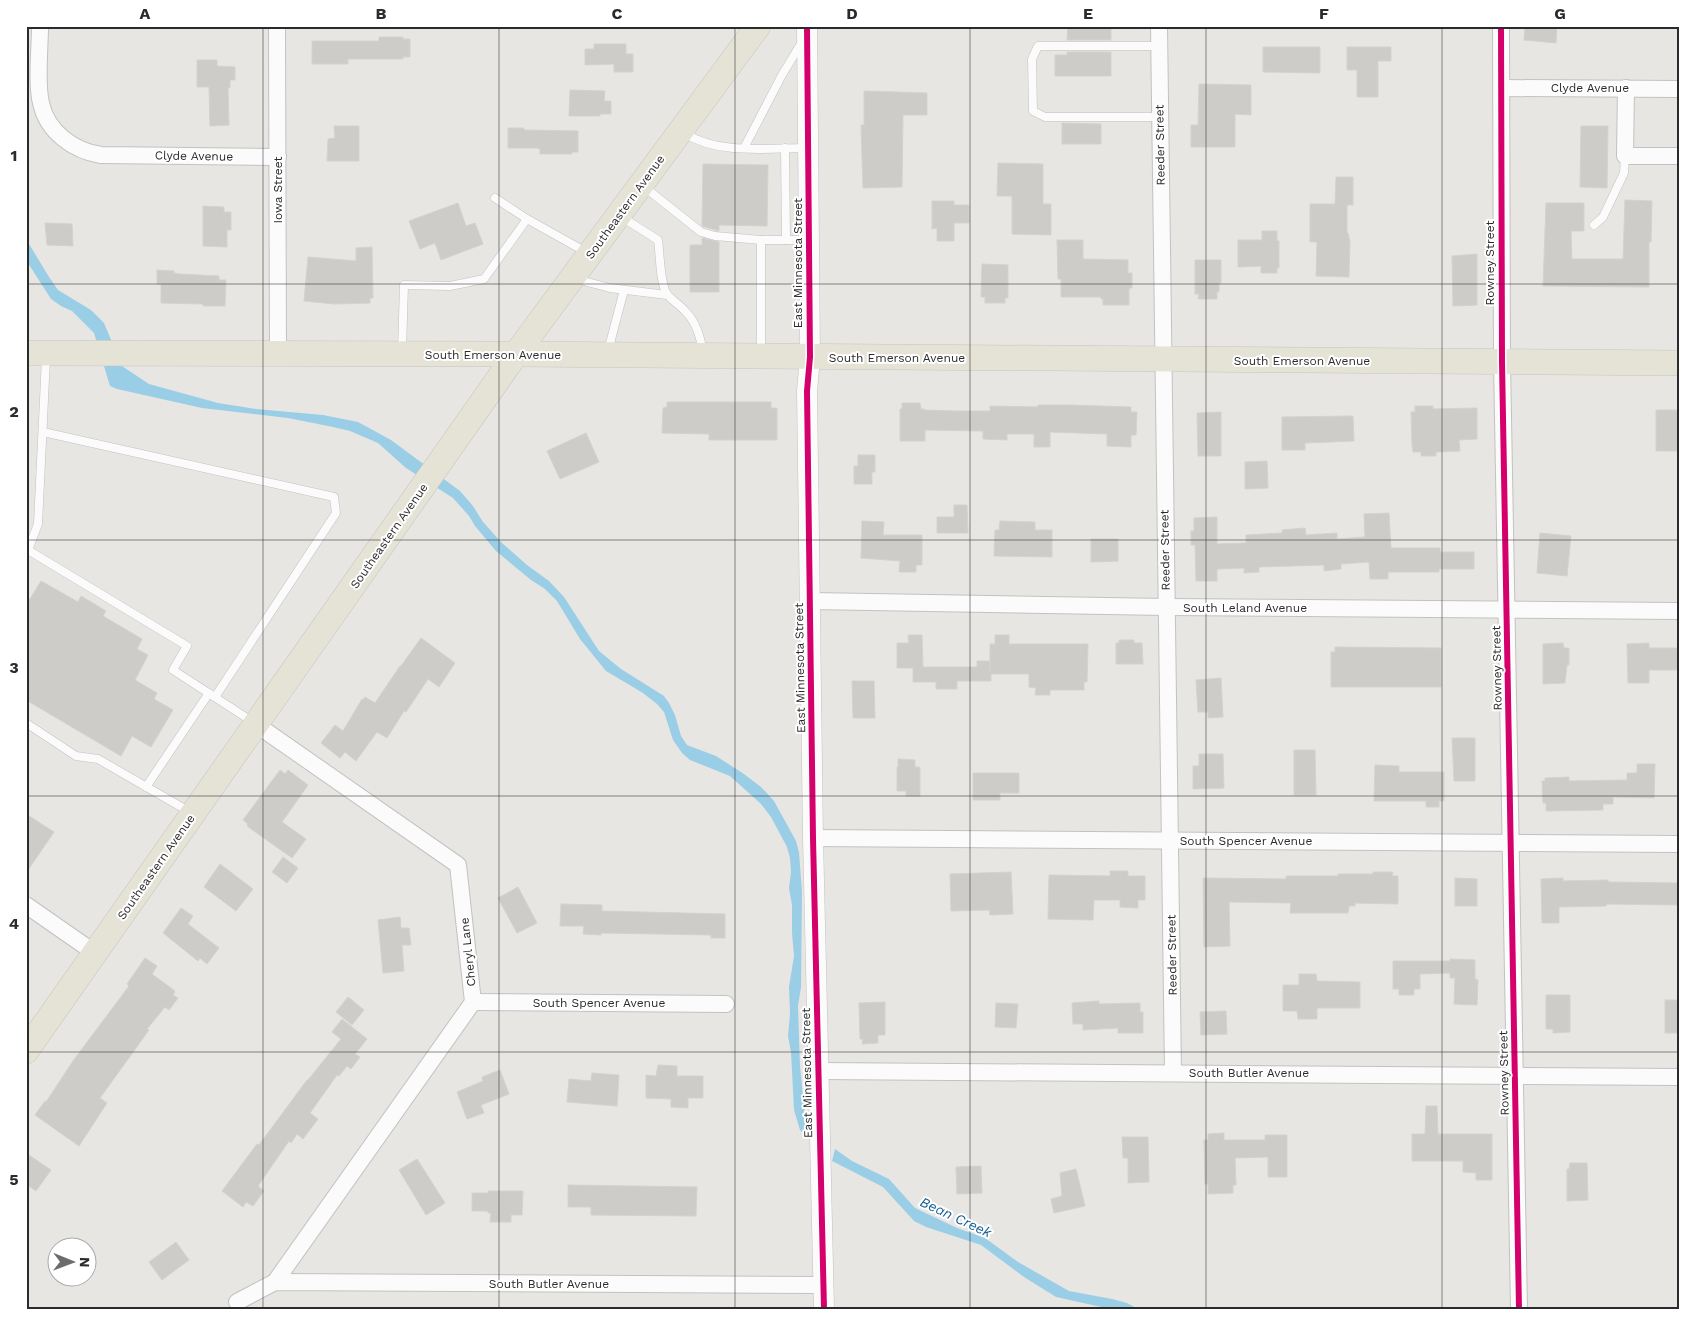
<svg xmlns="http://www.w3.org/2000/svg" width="1705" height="1335" font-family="'Work Sans',sans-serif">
	<rect width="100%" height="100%" fill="#e8e6e2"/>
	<!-- water -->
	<g fill="#9acee6">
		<path d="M26,239L49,277L58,290L91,310L104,323L122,366L149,384L218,403L256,409L323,415L358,422L391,440L460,491L473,506L483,522L501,542L527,565L549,581L564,597L599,651L621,669L664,696L669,703L675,715L681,736L687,745L716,756L744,774L761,787L774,801L796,841L799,852L802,892L801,987L798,1006L800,1066L805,1117L814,1130L807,1138L800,1130L794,1110L791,1052L788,1036L790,1014L789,987L794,956L792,933V905L789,888L791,872L790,858L787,847L771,817L761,804L730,776L690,760L682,753L673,740L664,712L657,704L643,693L606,671L580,639L557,601L545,589L531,580L496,551L475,526L469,516L453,498L406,468L378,443L350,431L333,427L288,418L202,408L117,389L110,386L94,333L72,311L61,306L51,299L26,260Z"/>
		<path d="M835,1149L852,1161L889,1179L915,1208L957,1228L985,1238L1018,1262L1069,1291L1112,1299L1127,1303L1138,1309L1106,1308L1056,1297L1024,1277L981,1245L926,1227L914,1221L883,1187L832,1161Z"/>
	</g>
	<!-- building -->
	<g fill="#cdccc8" stroke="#d3d2ce">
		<path d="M1068,26H1111V40H1067Z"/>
		<path d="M1525,26H1557L1556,43L1524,40Z"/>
		<path d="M379,37H403V39H410V57H403V59H348V64H312V41H379Z"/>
		<path d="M594,44H626V54H633V72H614V64L585,65V49H594Z"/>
		<path d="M1263,47H1320V73L1263,72Z"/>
		<path d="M1347,47H1391V61H1378V97H1357V70H1347Z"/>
		<path d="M1067,52H1111V76H1055V55H1067Z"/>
		<path d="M197,60H217V66L235,67V80H230V88H228L229,125L210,126L209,87H197Z"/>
		<path d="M1199,84L1251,85V115L1235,114V147H1191V125H1198Z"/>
		<path d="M570,90L605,91L604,101H611V114H600V116H569Z"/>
		<path d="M864,91L927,93V115H903L902,187L863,188L861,125H864Z"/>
		<path d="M1062,123L1101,124V144H1062Z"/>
		<path d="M334,126H359V161H327L328,139L335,138Z"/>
		<path d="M1581,126H1608L1607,188L1580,187Z"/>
		<path d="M508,128H524V130L578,131V152H572V154H540V149L537,148H508Z"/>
		<path d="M998,163L1043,164V204H1051V235L1012,234V196H997Z"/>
		<path d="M703,164L768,165L767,226L719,225V231L702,226Z"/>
		<path d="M1336,177H1353V205H1347V233H1348L1350,242L1349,277L1316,276L1317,242H1310V204H1335Z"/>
		<path d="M1625,200L1652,201L1651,242H1649V287L1543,286L1546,203H1584V231H1571L1572,259H1623Z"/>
		<path d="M932,201H954V205H969V223H954V241H937V228L932,229Z"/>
		<path d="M458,203L466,226L475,223L483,244L441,260L435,243L420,249L409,221Z"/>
		<path d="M203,206L224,207V212H231V230H227V247L203,246Z"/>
		<path d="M45,223L72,224L73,246L47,245Z"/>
		<path d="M1262,231H1277V241H1279V268H1277V273H1261V266L1238,267V240H1262Z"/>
		<path d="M702,238L719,242V292H690V245H702Z"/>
		<path d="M1057,240H1083V259L1128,260V273H1132V288H1129V305H1103V299H1101V297H1061V279H1058Z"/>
		<path d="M372,247L373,298H370V303L334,304L304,301L308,257L356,261V248Z"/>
		<path d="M1477,254V305L1453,306L1452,256Z"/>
		<path d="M1195,260H1221V283H1219V292H1217V299H1198L1199,294H1195Z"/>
		<path d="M982,264L1008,265V298H1005V303H985V297H981Z"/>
		<path d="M157,270L174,271V273L180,274L219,276V280H226L225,306H203V304L161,303V284H157Z"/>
		<path d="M667,402H771V408H777V440H709V434L662,433L663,408L667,407Z"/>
		<path d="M902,403H920L921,409H924V410L957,411H990V406L1038,407V405H1071L1131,407V412H1137L1136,435H1131V447L1107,446V434L1050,432V447H1034V434H1007V440L983,439V431L925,430V441H900V409H902Z"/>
		<path d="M1415,406H1433V409L1477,408V439L1459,440L1460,451L1436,452V456H1421V452H1413L1412,445L1411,412H1415Z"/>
		<rect x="1656" y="410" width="23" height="41"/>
		<path d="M1221,412V456H1198L1197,413Z"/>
		<path d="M1353,416L1354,441L1305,443V450H1282V417Z"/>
		<path d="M586,433L599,462L560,479L547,451Z"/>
		<path d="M858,455H875V472H872V484H854V466H858Z"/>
		<path d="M1267,461L1268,488L1245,489V462Z"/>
		<path d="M954,505H967L968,533H937V517H954Z"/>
		<path d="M1389,513L1391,548H1440V552H1474V569H1439V572H1388V579H1370L1369,562L1341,564V569L1324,571V565L1259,567V572L1244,573V568L1217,569V581H1196L1195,545H1191V531H1194V518L1217,517V544L1246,543V535L1282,533V530L1305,528L1306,535L1337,533V539L1365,537L1364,514Z"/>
		<path d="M862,521L884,522L883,535H922V565H916V572H899L900,561L861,558Z"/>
		<path d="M1000,521L1035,522V530H1052V557L994,556L995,530H999Z"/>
		<path d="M1540,533L1571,536L1567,576L1537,573Z"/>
		<path d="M1091,539H1118V561L1091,562Z"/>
		<path d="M41,581L78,602L81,596L106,611L103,616L142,639L137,649L148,655L135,680L157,693L154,699L173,710L151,747L132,736L121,756L26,700V597L30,599Z"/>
		<path d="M908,635H922L923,667H977V661H990V672V644H995V635H1009V644H1088L1087,682H1084V690H1050V695H1035L1036,688L1029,687V674H991V681H957V689H936V682H913V668H897V643H909Z"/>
		<path d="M421,638L455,663L439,687L428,679L406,712L404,711L387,738L377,732L356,761L345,752L340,758L321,743L335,725L343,731L362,699L363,700L365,697L375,703L400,666H401Z"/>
		<path d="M1119,640H1134V643H1142L1143,664H1116V643H1119Z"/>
		<path d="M1563,643L1564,648H1569V665H1567L1565,683L1543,684V644Z"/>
		<path d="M1649,643V648H1679V670H1649V683H1628L1627,644Z"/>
		<path d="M1335,647L1441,648V687H1331V652H1335Z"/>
		<path d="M1221,678L1223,717L1208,718V712H1198L1196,680Z"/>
		<path d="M852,681H874L875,718H853Z"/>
		<path d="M1452,738H1475V781H1454Z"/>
		<path d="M1294,750H1315L1316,795H1294Z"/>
		<path d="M1199,754H1223L1224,788L1193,789V766H1199Z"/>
		<path d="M898,759L915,760V767H920V796H906V791H897V767H898Z"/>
		<path d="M1637,764H1655L1654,798L1613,797V804H1603V810L1546,811V803H1543L1542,781H1545V778L1569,777V781L1627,780V773H1637Z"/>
		<path d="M1375,765L1399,766V772H1444V801H1439V807H1426V801H1374Z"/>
		<path d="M280,770L285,774L288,770L308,785L282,822L306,839L292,858L247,826L248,824L243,820Z"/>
		<path d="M973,773H1019V793H1000V800H973Z"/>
		<path d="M26,814L54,832L26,873Z"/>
		<path d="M283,857L298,868L287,883L272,872Z"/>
		<path d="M220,864L253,889L236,911L204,887Z"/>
		<path d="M1110,871H1128V876H1145V900H1138V908L1120,907V900H1094L1093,920L1048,919L1049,875L1110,876Z"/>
		<path d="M1011,872L1013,914L990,915L989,910L951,911L950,874Z"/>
		<path d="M1373,872H1393L1392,876H1398V904L1355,903V906H1349L1348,913H1290L1291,903L1229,902L1230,946L1204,947L1203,878L1286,879V876H1338V874H1373Z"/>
		<path d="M1455,878L1477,879V906H1455Z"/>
		<path d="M1563,878V881L1608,880V882L1679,883V905L1607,904L1606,906L1559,907V923H1542L1541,879Z"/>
		<path d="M518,887L537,923L517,933L498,898Z"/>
		<path d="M561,904L602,905V911L725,914V938H711V935L601,933V935L583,934L584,926H560Z"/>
		<path d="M181,908L193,916L188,924L219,948L207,964L200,958L198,961L163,933Z"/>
		<path d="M400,917L401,928H409L411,945H402L404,971L383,973L378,920Z"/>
		<path d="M145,958L157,966L152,974L175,991L173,995L178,998L169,1010L165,1007L147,1029L149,1030L100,1098L107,1103L79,1146L35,1115L45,1101L46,1102L73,1061L129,986L127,984Z"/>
		<path d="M1450,959L1475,960V979L1478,980L1477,1005L1454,1004L1455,978H1450V973L1420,974V989H1414V995H1399V989H1393V961H1450Z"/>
		<path d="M1299,974H1316L1317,981L1360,982V1008H1317V1019H1298L1297,1011H1283V985H1299Z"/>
		<path d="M1546,995H1570V1032L1553,1033V1029H1546Z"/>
		<path d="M348,997L364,1010L352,1025L336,1012Z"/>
		<rect x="1665" y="1000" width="14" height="33"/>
		<path d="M1099,1001V1004L1140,1003V1012H1143V1033H1118V1028L1083,1030V1024H1073L1072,1003Z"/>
		<path d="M885,1002V1035H878V1043L862,1044L863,1039H860L859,1003Z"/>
		<path d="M996,1003L1018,1004L1016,1028L995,1027Z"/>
		<path d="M1226,1011L1227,1034L1201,1035L1200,1012Z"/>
		<path d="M342,1019L367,1039L355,1054L360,1057L351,1069L347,1066L339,1076L337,1075L310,1113L318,1119L303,1139L297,1134L291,1143L289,1141L258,1186L264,1191L253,1206L246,1202L243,1207L222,1191L257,1144L259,1145L307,1080H308L341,1039L332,1032Z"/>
		<path d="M658,1065L677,1066V1076H703V1098H688V1108L671,1107V1099L646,1098V1075L656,1076Z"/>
		<path d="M500,1070L509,1094L481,1105L484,1113L467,1119L457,1092L483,1081L482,1077Z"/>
		<path d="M592,1073L619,1075L617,1106L567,1102L569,1079L591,1081Z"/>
		<path d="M1426,1106H1437L1438,1134H1492V1180H1476V1173L1463,1172V1161H1412V1134H1425Z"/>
		<path d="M1224,1133V1140H1265V1135H1287V1177H1268V1157L1235,1158L1236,1185H1233V1193L1208,1194V1184H1205L1204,1140H1208V1134Z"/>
		<path d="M1122,1137H1148L1149,1182L1128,1183V1158H1123Z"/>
		<path d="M26,1153L51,1170L36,1191L26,1184Z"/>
		<path d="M417,1159L445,1203L426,1215L399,1170Z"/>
		<path d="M1570,1163H1587L1588,1200L1567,1201V1169H1569Z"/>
		<path d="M981,1166L982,1193L957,1194L956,1167Z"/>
		<path d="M1076,1169L1085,1206L1054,1213L1051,1199L1062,1196L1060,1173Z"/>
		<path d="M568,1185L697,1187L696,1216L591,1215V1207H568Z"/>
		<path d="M488,1191H523L522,1215H511V1222H490L491,1213H488V1211H472V1193H488Z"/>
		<path d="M176,1242L189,1260L162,1280L149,1262Z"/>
	</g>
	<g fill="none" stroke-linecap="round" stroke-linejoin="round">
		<!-- service casing -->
		<g stroke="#c2c2c2" stroke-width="9">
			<g id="service">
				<path d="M1159,46H1038L1032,59L1033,111L1045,117H1160"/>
				<path d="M684,133C719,155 766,148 807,148"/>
				<path d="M744,148L782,75L802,42"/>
				<path d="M785,148L786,240"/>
				<path d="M643,186L701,232L715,236L761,240"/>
				<path d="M495,198L527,219L586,252"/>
				<path d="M620,216L658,240C660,254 660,284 667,294C671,300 679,304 684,310C696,321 700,336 703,352"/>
				<path d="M1594,225L1603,217L1624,173L1625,156"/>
				<path d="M576,279L610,288L667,295"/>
				<path d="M402,351L404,285L450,286L484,279L527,219"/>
				<path d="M608,351L624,290"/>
				<path d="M761,352V240H808"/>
				<path d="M43,432L334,497L336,513L215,697"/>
				<path d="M28,550L38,524L46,358"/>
				<path d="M26,552L28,550L187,646L173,670L253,722"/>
				<path d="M26,723L76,756L98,759L190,812"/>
				<path d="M146,787L209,693"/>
			</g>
		</g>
		<!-- minor casing -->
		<g stroke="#c2c2c2" stroke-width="18">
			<g id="minor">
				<path d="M40,26C40,48 36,83 41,103C47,132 74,151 101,155L278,157"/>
				<path d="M277,26L278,355"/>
				<path d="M1159,26L1173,1073"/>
				<path d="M1501,26L1502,362L1519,1309"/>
				<path d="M1502,88L1679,89"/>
				<path d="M1626,88L1625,156H1679"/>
				<path d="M811,601L1166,607L1679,611"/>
				<path d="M257,725L458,865L473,1002L275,1282"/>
				<path d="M813,838L1679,844"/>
				<path d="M26,905L95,953"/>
				<path d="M473,1002L726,1004"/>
				<path d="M819,1071L1679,1077"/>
				<path d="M237,1302L275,1282L823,1285"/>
			</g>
		</g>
		<!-- tertiary casing -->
		<g stroke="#c2c2c2" stroke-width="21">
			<path id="tertiary" d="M807,26L810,357L807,391L813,838L824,1309"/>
		</g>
		<!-- primary casing -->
		<g stroke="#c5c4c2" stroke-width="26">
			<g id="primary">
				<path d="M26,353L516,354L1679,363"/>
				<path d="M26,1051L516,354L758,26"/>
			</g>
		</g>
		<!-- service -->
		<use href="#service" stroke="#fcfbfb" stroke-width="8"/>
		<!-- minor -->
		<use href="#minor" stroke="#fcfbfb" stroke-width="16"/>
		<!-- tertiary -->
		<use href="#tertiary" stroke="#fcfbfb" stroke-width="20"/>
		<!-- primary -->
		<use href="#primary" stroke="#e5e3d5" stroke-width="25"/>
		<!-- cycleway casing -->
		<g stroke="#fff" stroke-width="9">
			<g id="cycleway">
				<path d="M807,26L810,357L807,391L813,838L824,1309"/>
				<path d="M1501,26L1502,362L1519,1309"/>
			</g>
		</g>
		<!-- cycleway -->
		<use href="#cycleway" stroke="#d6006c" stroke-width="6"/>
	</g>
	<!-- grid -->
	<path fill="none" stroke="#2b2b2b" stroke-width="1" stroke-opacity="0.55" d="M263,26V1309M499,26V1309M735,26V1309M970,26V1309M1206,26V1309M1442,26V1309M26,284H1679M26,540H1679M26,796H1679M26,1052H1679"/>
	<g text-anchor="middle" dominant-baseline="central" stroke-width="4" stroke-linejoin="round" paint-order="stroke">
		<!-- street labels -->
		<g font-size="12" fill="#2b2b2b" stroke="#fff">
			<text x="1590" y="88">Clyde Avenue</text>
			<text transform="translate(1160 145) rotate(-91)">Reeder Street</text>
			<text transform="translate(194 156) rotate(1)">Clyde Avenue</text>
			<text transform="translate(278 190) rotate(-90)">Iowa Street</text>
			<text transform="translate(625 207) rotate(-54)">Southeastern Avenue</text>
			<text transform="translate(798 263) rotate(-90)">East Minnesota Street</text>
			<text transform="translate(1490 263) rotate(-90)">Rowney Street</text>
			<text x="493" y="355">South Emerson Avenue</text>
			<text x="897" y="358">South Emerson Avenue</text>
			<text x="1302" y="361">South Emerson Avenue</text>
			<text transform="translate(389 536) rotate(-55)">Southeastern Avenue</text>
			<text transform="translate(1165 550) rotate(-91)">Reeder Street</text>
			<text x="1245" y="608">South Leland Avenue</text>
			<text transform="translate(800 668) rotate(-91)">East Minnesota Street</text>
			<text transform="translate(1497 668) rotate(-91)">Rowney Street</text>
			<text x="1246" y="841">South Spencer Avenue</text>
			<text transform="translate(156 867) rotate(-55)">Southeastern Avenue</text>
			<text transform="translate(468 952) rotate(-96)">Cheryl Lane</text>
			<text transform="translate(1172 955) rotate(-91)">Reeder Street</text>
			<text x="599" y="1003">South Spencer Avenue</text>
			<text transform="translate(807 1073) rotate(-91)">East Minnesota Street</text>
			<text x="1249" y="1073">South Butler Avenue</text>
			<text transform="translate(1504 1073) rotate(-91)">Rowney Street</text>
			<text x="549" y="1284">South Butler Avenue</text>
		</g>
		<!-- water labels -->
		<g font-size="14" font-style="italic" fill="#166194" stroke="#fff">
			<text transform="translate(956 1217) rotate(25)">Bean Creek</text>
		</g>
	</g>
	<!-- border -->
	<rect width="1705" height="1335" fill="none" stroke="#ffffff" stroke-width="55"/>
	<!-- north arrow -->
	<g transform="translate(72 1262) rotate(91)"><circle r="24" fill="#ffffff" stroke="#aaaaaa"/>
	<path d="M0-4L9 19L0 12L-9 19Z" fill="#6d6c6b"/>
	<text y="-8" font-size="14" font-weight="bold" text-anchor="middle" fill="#2b2b2b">N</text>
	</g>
	<rect x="28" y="28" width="1650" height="1280" fill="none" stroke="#2b2b2b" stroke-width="2"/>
	<g font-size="16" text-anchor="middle" font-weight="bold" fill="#2b2b2b">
		<text x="145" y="19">A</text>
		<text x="381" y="19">B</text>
		<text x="617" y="19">C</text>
		<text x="852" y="19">D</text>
		<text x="1088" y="19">E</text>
		<text x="1324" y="19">F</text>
		<text x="1560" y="19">G</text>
		<text x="14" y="161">1</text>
		<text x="14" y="417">2</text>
		<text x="14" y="673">3</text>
		<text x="14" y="929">4</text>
		<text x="14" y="1185">5</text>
	</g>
</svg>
